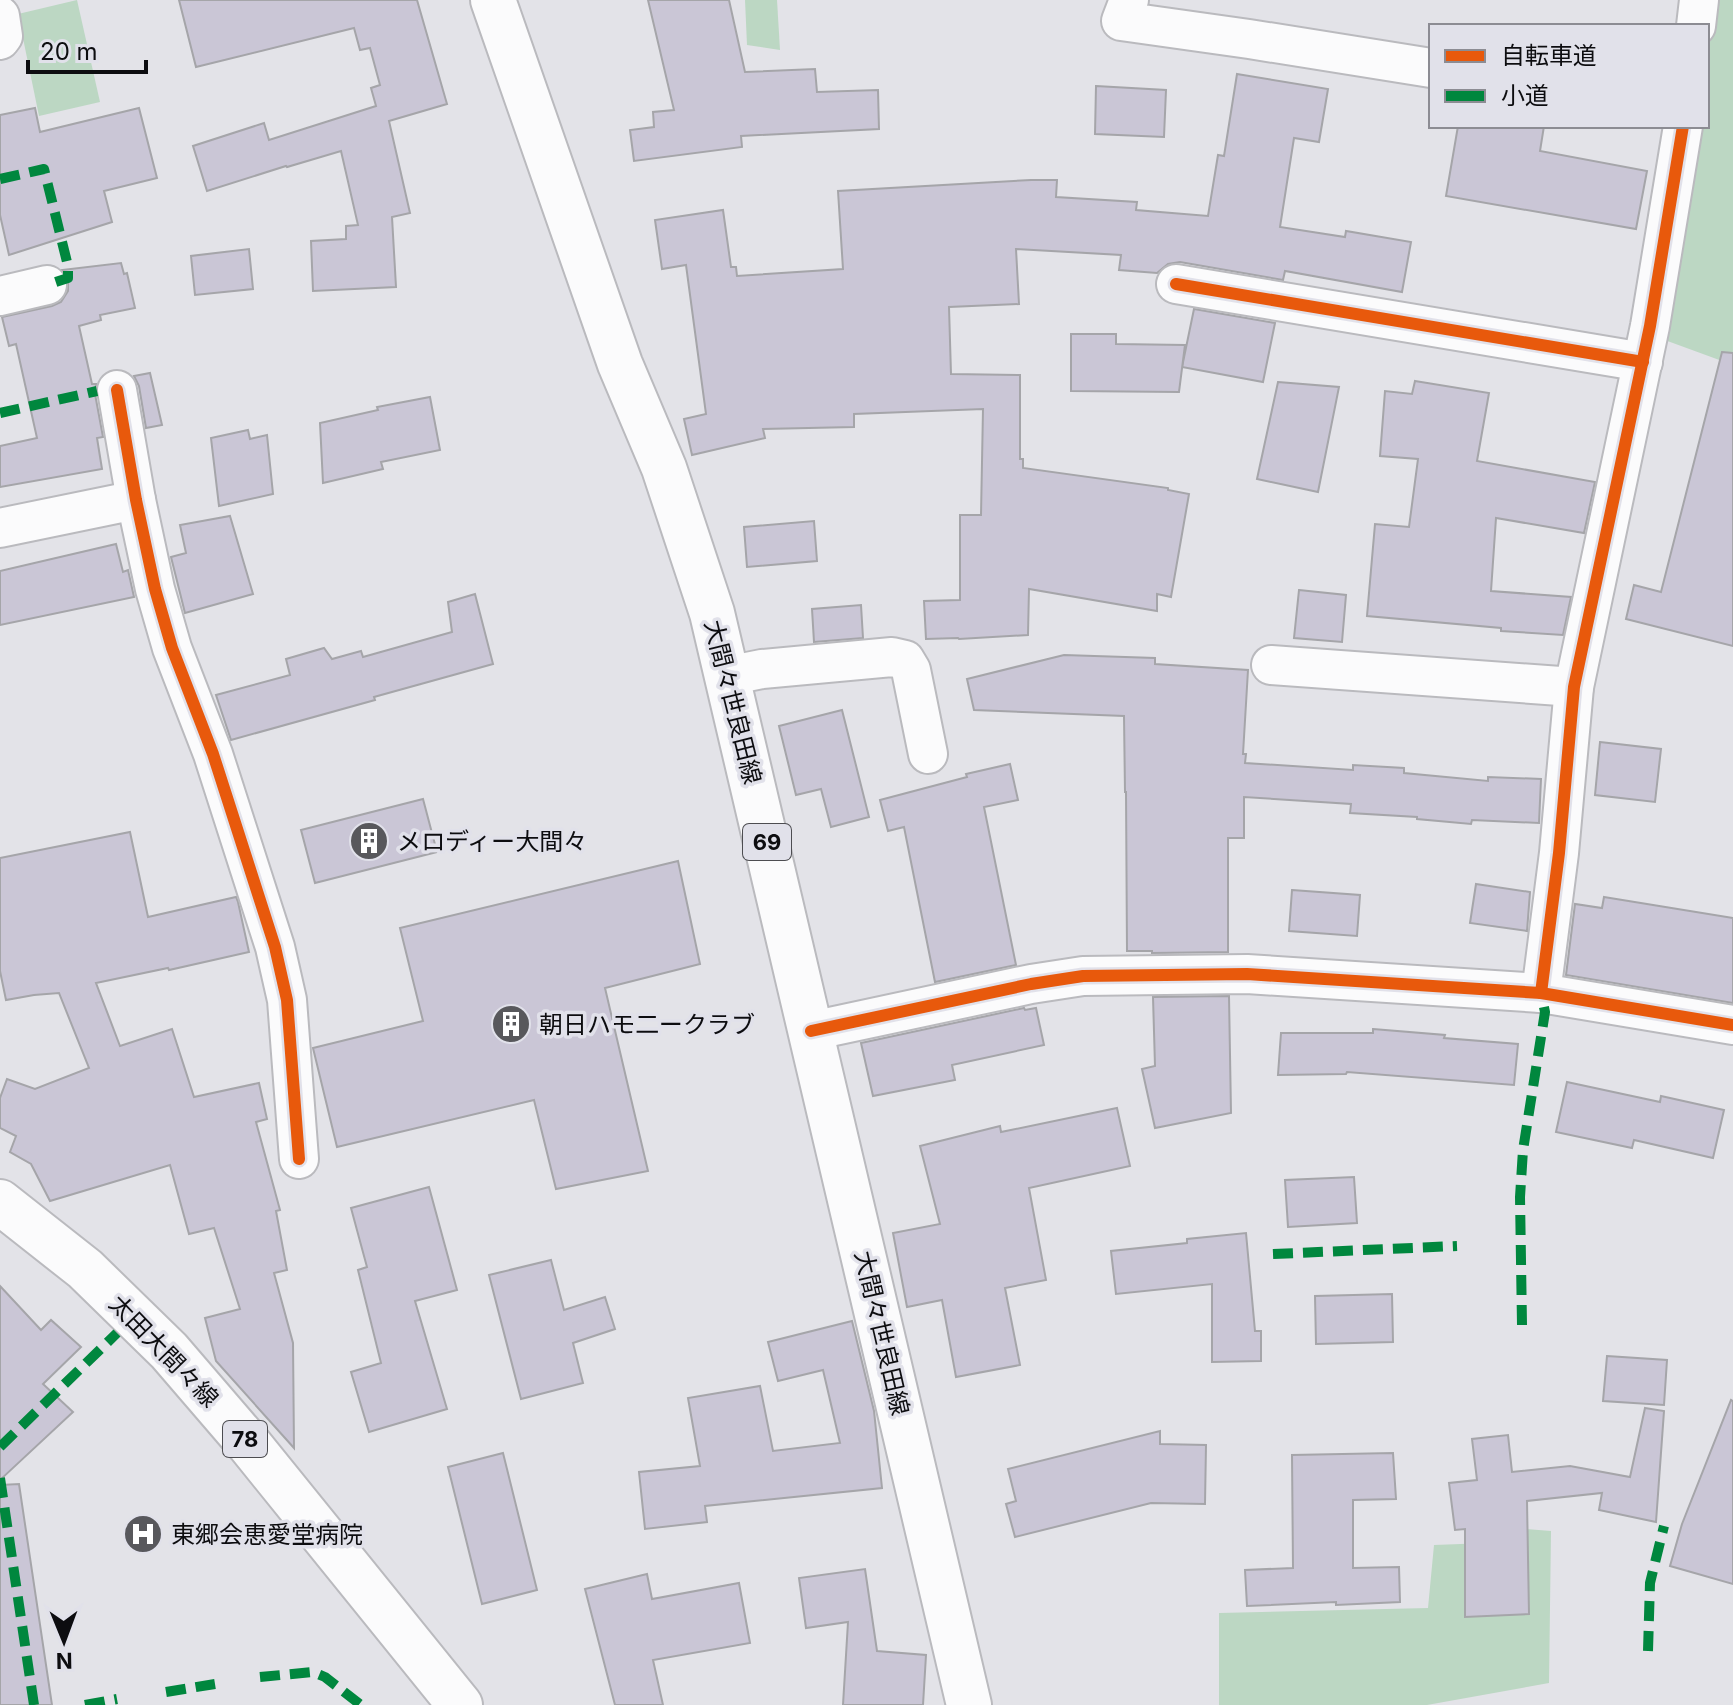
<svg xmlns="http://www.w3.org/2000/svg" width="1733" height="1705" font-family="Inter,'Noto Sans JP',sans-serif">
	<rect width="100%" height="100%" fill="#e3e3e8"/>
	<!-- green -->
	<g fill="#bcd7c3">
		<path d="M77,0L100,102L39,116L18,14Z"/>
		<path d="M745,0H777L780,50L747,45Z"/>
		<path d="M1714,0H1733V365L1662,339L1696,126H1707V50Z"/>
		<path d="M1526,1529L1551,1531L1549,1683L1427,1705H1219V1613L1428,1608L1434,1545L1514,1542Z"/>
	</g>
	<!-- building -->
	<g fill="#cac6d6" stroke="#a5a5a9" stroke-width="2">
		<path d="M179,0H417L447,104L389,121L410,213L392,217L396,287L313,291L311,241L346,239V226L358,225L341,151L287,167L286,166L207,191L193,146L264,123L269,140L376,106L371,88L380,85L370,48L360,50L354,28L196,67Z"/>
		<path d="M648,0H729L745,72L815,69L817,92L878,90L879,129L741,136L742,147L634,161L630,130L654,127L653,112L674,110Z"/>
		<path d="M1237,74L1328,89L1319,142L1294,138L1280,227L1345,237L1346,231L1411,242L1402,292L1285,271L1283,280L1180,262L1168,264L1157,273L1119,270L1121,255L1016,249L1019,304L949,307L951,374L1020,375V459H1023V468L1168,488V490L1189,494L1171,597L1157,594V611L1029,589L1028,635L959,639L958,638L926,639L924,601L960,600V515H981L983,409L854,414V427L763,429L765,438L692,455L684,419L706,414L686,265L662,269L655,220L723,210L731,267H736L737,276L843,269L838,191L1031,180H1057L1056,197L1137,202L1136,210L1208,216L1218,155L1224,156Z"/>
		<path d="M1096,86L1166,90L1164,137L1095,134Z"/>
		<path d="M35,108L40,132L139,108L157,178L104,191L112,222L9,255L0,215V115Z"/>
		<path d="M1458,126H1544L1540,151L1647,171L1636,229L1446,196Z"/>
		<path d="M249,249L253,289L195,295L191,256Z"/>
		<path d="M121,263L124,274L127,273L135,308L100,315L101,320L79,326L92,384H96L95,394L103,437L97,438L102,469L0,487V446L37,438L16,344L9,346L2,317L52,306L61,302L68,291V279L62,270Z"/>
		<path d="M1194,309L1275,323L1263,382L1182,367Z"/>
		<path d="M1071,334H1116V344L1185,345L1179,392L1071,391Z"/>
		<path d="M1722,352L1733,353V646L1626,619L1634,585L1661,592Z"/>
		<path d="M150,373L162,425L146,428L139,386L134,376Z"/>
		<path d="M1415,381L1489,393L1477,461L1595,482L1584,533L1496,518L1491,591L1571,597L1563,635L1501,631V628L1367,616L1375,524L1409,527L1418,459L1380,456L1385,391L1412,394Z"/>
		<path d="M1278,382L1339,387L1318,492L1257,479Z"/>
		<path d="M430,397L440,450L381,462L383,469L323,483L320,423L378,410L377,407Z"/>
		<path d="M248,430L250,439L267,435L273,494L219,506L211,438Z"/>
		<path d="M230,516L253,594L185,613L171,557L186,553L180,525Z"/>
		<path d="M814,521L817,561L747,567L744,527Z"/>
		<path d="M116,544L123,572L128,570L134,597L0,625V571Z"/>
		<path d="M1299,590L1346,595L1342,642L1294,638Z"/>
		<path d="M475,594L493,664L374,697L375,700L231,740L216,695L290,675L286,659L324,648L332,659L361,651L363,657L452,632L448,602Z"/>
		<path d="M861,605L863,638L814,642L812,609Z"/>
		<path d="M1064,655L1155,658V664L1248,670L1243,754H1246L1245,763L1353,770V765L1404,768V773L1488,781V777L1541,779L1539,823L1472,820L1471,824L1417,819V817L1350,813L1351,804L1244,797V838H1228V952L1152,953V951H1127L1126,792H1125L1124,716L974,710L967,679Z"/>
		<path d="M842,710L869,817L831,827L821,789L796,795L779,726Z"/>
		<path d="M1600,742L1661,749L1655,802L1595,795Z"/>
		<path d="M1010,764L1018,800L984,807L1016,965L935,982L904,827L888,831L880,800L967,777L966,774Z"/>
		<path d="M423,799L437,852L315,883L301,830Z"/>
		<path d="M130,832L148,917L236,897L238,902L249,952L169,970L168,968L96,983L120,1046L172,1029L194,1097L259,1083L267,1119L256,1122L280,1210L276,1211L287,1270L274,1273L293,1343L294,1448L216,1361L205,1318L240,1309L214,1228L189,1234L170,1165L50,1201L31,1164L10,1152L16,1136L0,1128V1098L7,1079L35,1089L89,1068L59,993L34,995L6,1000L0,971V858Z"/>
		<path d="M678,861L700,964L605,988L648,1171L556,1189L534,1100L337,1147L313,1048L423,1021L400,928Z"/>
		<path d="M1476,884L1530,892L1527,931L1470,923Z"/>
		<path d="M1292,890L1360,895L1357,936L1289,931Z"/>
		<path d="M1604,897L1733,918V1003L1566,975L1575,904L1602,908Z"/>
		<path d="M1229,996L1231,1113L1155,1128L1142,1069L1155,1066L1153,997Z"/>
		<path d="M1024,1008L1025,1010L1036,1008L1044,1045L952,1065L955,1080L873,1096L861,1043Z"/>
		<path d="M1373,1029L1445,1035L1444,1038L1518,1044L1514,1085L1347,1072L1346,1074L1278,1075L1281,1033H1373Z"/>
		<path d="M1567,1082L1660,1102L1661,1096L1724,1110L1713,1158L1634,1140L1632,1148L1556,1132Z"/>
		<path d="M1117,1108L1130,1166L1029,1188L1046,1280L1005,1288L1020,1365L956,1377L942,1300L907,1307L893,1233L940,1224L920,1146L1000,1126L1001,1132Z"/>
		<path d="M1354,1177L1357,1223L1288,1227L1285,1180Z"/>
		<path d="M429,1187L457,1290L415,1301L447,1409L369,1432L351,1372L381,1363L358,1270L367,1267L351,1208Z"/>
		<path d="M1246,1233L1255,1331H1261V1361L1212,1362V1284L1116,1294L1111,1251L1187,1243V1239Z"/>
		<path d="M551,1260L564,1310L605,1297L615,1329L573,1343L583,1383L521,1399L489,1275Z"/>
		<path d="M0,1286L41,1330L51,1320L81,1347L43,1384L73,1412L0,1480Z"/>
		<path d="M1392,1294L1393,1342L1316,1344L1315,1296Z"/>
		<path d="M852,1321L874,1411L882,1488L705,1506L707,1522L645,1529L639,1472L700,1466L688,1398L760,1386L773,1451L840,1443L823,1370L778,1381L768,1342Z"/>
		<path d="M1607,1356L1667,1360L1664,1405L1603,1401Z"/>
		<path d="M1731,1400L1733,1401V1584L1670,1566L1682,1524Z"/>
		<path d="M1645,1408L1664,1411L1656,1522L1599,1510L1602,1493L1527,1501L1529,1614L1465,1617V1529L1455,1530L1449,1483L1477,1480L1472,1439L1508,1435L1512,1472L1570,1466L1630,1477Z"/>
		<path d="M1160,1431V1444L1206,1445L1205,1504L1151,1503L1015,1537L1006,1504L1016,1501L1008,1469Z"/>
		<path d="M503,1453L537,1590L482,1604L448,1467Z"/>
		<path d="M1393,1453L1396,1499L1353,1500V1568L1399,1567L1400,1602L1336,1605V1602L1247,1606L1245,1570L1293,1568L1292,1455Z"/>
		<path d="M19,1484L52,1705H0V1485Z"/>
		<path d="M865,1569L877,1651L926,1655L923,1705H843L848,1622L806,1628L799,1578Z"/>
		<path d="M647,1574L652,1599L739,1583L750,1643L653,1660L663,1705H615L585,1589Z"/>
	</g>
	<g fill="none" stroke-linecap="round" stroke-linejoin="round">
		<!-- minor casing -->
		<g stroke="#bababe" stroke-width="42">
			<g id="minor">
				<path d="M1129,0L1121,21L1249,39L1431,68"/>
				<path d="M0,16L3,36L0,40"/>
				<path d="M1696,26L1699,0"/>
				<path d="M1176,284L1643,362"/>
				<path d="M0,296L47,285"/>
				<path d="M117,390L136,500L155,589L172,648L213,754L275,947L287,1000L299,1159"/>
				<path d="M0,528L136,500"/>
				<path d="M1271,665L1574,687"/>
				<path d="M727,676L762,669L892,657L905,660L911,670L928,754"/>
				<path d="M1541,993L1559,853L1574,687L1650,326L1683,126"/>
				<path d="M811,1031L1031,984L1083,976L1247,974L1541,993L1733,1025"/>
			</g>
		</g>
		<!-- primary casing -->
		<g stroke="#bababe" stroke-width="48">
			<g id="primary">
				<path d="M493,0L620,364L664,468L712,613L969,1705"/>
				<path d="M0,1202L85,1269L169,1351L249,1444L460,1705"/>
			</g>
		</g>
		<!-- minor -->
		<use href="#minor" stroke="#fbfbfc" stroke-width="38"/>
		<!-- primary -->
		<use href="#primary" stroke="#fbfbfc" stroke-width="44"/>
		<!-- quiet -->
		<g stroke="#00873e" stroke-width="10" stroke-dasharray="20 10" stroke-linecap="butt">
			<path d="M0,179L44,169L68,266V278L47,285"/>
			<path d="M0,413L97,391"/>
			<path d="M1273,1254L1457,1246"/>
			<path d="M1522,1325L1520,1197L1523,1150L1545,1012L1541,993"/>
			<path d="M0,1447L117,1333"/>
			<path d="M0,1478L34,1705"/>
			<path d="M1648,1651L1650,1583L1664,1526"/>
			<path d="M260,1677L313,1672L325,1677L361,1705"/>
			<path d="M166,1692L215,1684"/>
			<path d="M85,1705L117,1699"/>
		</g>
		<!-- cycleway casing -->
		<g stroke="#e1e1ea" stroke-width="17">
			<g id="cycleway">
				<path d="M1176,284L1643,362"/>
				<path d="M117,390L136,500L155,589L172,648L213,754L275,947L287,1000L299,1159"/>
				<path d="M1541,993L1559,853L1574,687L1650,326L1683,126"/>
				<path d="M811,1031L1031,984L1083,976L1247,974L1541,993L1733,1025"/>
			</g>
		</g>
		<!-- cycleway -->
		<use href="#cycleway" stroke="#e8590c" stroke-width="12"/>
	</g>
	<!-- icons -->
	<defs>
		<g id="building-disc" transform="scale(2)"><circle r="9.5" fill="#58585c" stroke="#e1e1ea"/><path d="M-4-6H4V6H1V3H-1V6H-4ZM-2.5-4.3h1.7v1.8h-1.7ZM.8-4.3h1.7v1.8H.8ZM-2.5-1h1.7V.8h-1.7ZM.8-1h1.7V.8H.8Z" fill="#fff"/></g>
		<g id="hospital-disc" transform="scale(2)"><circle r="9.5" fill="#58585c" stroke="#e1e1ea"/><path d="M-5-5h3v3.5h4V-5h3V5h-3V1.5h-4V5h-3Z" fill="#fff"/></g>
	</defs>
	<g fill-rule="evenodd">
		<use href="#building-disc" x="369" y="841"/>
		<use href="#building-disc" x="511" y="1024"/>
		<use href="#hospital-disc" x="143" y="1534"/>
	</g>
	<g text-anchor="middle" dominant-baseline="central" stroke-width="7" stroke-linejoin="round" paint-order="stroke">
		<!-- shield labels -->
		<g fill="#e1e1ea" stroke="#4d4d51" stroke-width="2">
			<rect x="743" y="824" width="48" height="36" rx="6"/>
			<rect x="223" y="1421" width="44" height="36" rx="6"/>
		</g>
		<g font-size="22" font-weight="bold" fill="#0d0d10">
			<text x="767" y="842">69</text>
			<text x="245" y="1439">78</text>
		</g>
		<!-- street labels -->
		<g font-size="24" fill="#0d0d10" stroke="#e1e1ea">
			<text transform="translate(733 702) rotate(76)">大間々世良田線</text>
			<text transform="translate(882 1333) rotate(77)">大間々世良田線</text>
			<text transform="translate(164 1351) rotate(46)">太田大間々線</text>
		</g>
		<!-- poi labels -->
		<g font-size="24" fill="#0d0d10" stroke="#e1e1ea" text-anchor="start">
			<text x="397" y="841">メロディー大間々</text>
			<text x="539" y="1024">朝日ハモ二ークラブ</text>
			<text x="171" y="1534">東郷会恵愛堂病院</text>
		</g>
	</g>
	<!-- legend -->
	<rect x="1429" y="24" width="280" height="104" fill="#e1e1ea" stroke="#8c8c93" stroke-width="2"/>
	<rect x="1445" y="50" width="40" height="12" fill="#e8590c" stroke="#8c8c93" stroke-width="2"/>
	<text x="1501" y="64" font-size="24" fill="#0d0d10">自転車道</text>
	<rect x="1445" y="90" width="40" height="12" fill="#00873e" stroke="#8c8c93" stroke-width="2"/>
	<text x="1501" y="104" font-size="24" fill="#0d0d10">小道</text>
	<!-- north arrow -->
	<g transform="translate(64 1641) rotate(179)" stroke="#e1e1ea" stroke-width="6" paint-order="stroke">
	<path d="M0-6L14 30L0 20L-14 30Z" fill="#0d0d10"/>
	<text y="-12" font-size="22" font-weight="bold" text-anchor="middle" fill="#0d0d10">N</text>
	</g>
	<!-- scale -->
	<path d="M28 60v12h118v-12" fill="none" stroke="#0d0d10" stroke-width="4"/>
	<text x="40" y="60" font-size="24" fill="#0d0d10" stroke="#e1e1ea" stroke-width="6" paint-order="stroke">20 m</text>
</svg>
